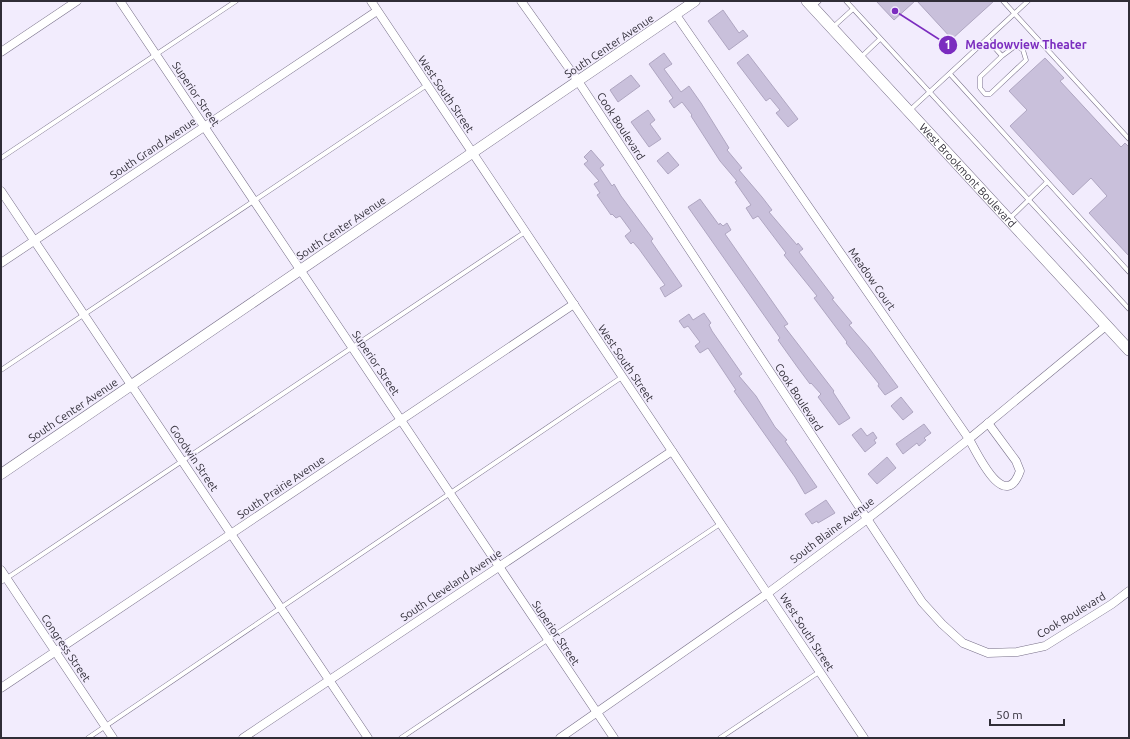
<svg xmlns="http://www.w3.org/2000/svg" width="1130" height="739" font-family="Ubuntu,sans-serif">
	<rect width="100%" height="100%" fill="#f2ecfd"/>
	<!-- building -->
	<g fill="#c9c0db" stroke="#afa6c1">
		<path d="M876,1H915L894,20Z"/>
		<path d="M917,1H994L952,39Z"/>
		<path d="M723,10L739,33L743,30L748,36L729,50L708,21Z"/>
		<path d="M664,53L672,64L664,69L681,92L689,86L701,103L729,148L727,150L742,168L739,170L762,197L772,210L769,212L797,245L798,243L803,249L799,252L834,298L832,299L852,323L849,325L869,348L898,387L885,395L878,386L879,384L846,343L847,342L814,298L817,296L784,255L786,253L758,216L753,219L746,208L751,205L735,182L737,181L720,161L691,116L692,115L682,102L674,108L669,101L673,98L649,64Z"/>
		<path d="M748,54L798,119L788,127L776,113L780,110L770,98L766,101L737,63Z"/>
		<path d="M1045,58L1064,78L1060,81L1121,147L1125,143L1129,147V256L1089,213L1107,196L1091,178L1073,195L1010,126L1027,110L1009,91Z"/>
		<path d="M631,75L640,86L618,102L610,90Z"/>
		<path d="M648,110L655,120L650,124L661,139L649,147L631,122Z"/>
		<path d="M591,150L604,165L600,168L612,186L614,184L621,196L653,239L651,241L682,286L665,297L660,288L665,285L639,249L633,242L631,244L625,236L631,231L620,216L616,218L612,214L611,215L597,195L600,193L594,184L599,181L584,164L588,161L584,157Z"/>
		<path d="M668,152L679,165L668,174L657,161Z"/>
		<path d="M700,199L719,225L720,223L723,226L727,223L731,230L725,234L788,324L784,326L834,391L833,392L850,418L839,425L818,397L821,394L811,383L810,384L798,368L778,340L780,338L688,207Z"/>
		<path d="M704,313L711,323L709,325L712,331L742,374L739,376L756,396L775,427L787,440L785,441L817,487L805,494L795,477L734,391L736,390L708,348L700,353L695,346L700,342L688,326L684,328L679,321L689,314L693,320Z"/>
		<path d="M901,397L913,412L903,420L891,406Z"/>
		<path d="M924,424L931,433L924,438L926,440L919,446L917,443L903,454L896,444Z"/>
		<path d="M861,428L867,436L873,432L877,438L874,440L876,443L865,452L852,435Z"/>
		<path d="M887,457L896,468L877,484L868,474Z"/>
		<path d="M826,500L835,513L818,523L817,521L812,524L805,514Z"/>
	</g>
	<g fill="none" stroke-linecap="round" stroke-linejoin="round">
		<!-- service casing -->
		<g stroke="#787089" stroke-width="5">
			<g id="service">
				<path d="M846,1L1129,309"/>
				<path d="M1003,1L1129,139"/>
				<path d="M812,7L819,1"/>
				<path d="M832,28L853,9"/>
				<path d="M987,39L1002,56L980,77V88L985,94H990L1026,60L1023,50L1017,46L1014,47L1002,56"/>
				<path d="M860,58L880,39"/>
				<path d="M950,74L1129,272"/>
				<path d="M909,111L1028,1"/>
				<path d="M1,158L236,1"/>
				<path d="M1009,219L1047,182"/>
				<path d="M1,370L427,85"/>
				<path d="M1,582L525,232"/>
				<path d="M88,738L622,377"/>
				<path d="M401,738L720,524"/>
				<path d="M720,738L819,672"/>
			</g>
		</g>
		<!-- minor casing -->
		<g stroke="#787089" stroke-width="9">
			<g id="minor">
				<path d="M120,1L614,738"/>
				<path d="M371,1L864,738"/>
				<path d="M521,1L578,81L922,602L942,624L963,643L988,653L1017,652L1045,646L1112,604L1129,591"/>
				<path d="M676,15L969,439C977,453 1005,514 1020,471L1016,461L988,423"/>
				<path d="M1,52L77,1"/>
				<path d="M1,191L368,738"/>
				<path d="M1,263L377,11"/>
				<path d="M1,570L113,738"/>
				<path d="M1,688L574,304"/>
				<path d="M243,738L672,451"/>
				<path d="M560,738L768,593L866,520L969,439L1107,325"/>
			</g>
		</g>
		<!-- tertiary casing -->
		<g stroke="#787089" stroke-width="11">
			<path id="tertiary" d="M1,474L695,1"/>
		</g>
		<!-- secondary casing -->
		<g stroke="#787089" stroke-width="12">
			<g id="secondary">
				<path id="s1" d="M807,1L1129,350"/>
			</g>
		</g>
		<!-- service -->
		<use href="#service" stroke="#fff" stroke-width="4"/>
		<!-- minor -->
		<use href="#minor" stroke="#fff" stroke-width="8"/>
		<!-- tertiary -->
		<use href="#tertiary" stroke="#fff" stroke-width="10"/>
		<!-- secondary -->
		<use href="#secondary" stroke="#fff" stroke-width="11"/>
	</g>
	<g text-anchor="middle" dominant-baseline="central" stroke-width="3" stroke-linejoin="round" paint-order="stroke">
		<!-- street labels -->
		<g font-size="11" fill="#302d37" stroke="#f2ecfd">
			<text transform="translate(609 46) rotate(-34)">South Center Avenue</text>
			<text transform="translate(196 94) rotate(56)">Superior Street</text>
			<text transform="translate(446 94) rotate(56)">West South Street</text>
			<text transform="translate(621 126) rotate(57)">Cook Boulevard</text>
			<text transform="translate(153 148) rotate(-34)">South Grand Avenue</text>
			<text stroke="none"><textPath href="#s1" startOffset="237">West Brookmont Boulevard</textPath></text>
			<text transform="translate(341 228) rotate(-34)">South Center Avenue</text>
			<text transform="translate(872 279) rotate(55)">Meadow Court</text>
			<text transform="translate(376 363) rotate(56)">Superior Street</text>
			<text transform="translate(626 363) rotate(56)">West South Street</text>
			<text transform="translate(799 397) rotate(57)">Cook Boulevard</text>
			<text transform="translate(73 410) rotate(-34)">South Center Avenue</text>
			<text transform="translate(194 458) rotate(56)">Goodwin Street</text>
			<text transform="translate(281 487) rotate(-34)">South Prairie Avenue</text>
			<text transform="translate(832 530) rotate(-37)">South Blaine Avenue</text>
			<text transform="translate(451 585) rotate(-34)">South Cleveland Avenue</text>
			<text transform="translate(1071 615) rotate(-31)">Cook Boulevard</text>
			<text transform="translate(807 632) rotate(57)">West South Street</text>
			<text transform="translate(556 633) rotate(56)">Superior Street</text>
			<text transform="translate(66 648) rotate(56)">Congress Street</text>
		</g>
	</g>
	<!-- callouts -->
	<path fill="none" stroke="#7b2cbf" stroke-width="1.5" d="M895 11L948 45"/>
	<g fill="#7b2cbf" stroke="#f2ecfd" stroke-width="1.5">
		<circle cx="895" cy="11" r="4"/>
		<circle cx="948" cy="45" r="10"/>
	</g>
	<g font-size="12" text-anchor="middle" font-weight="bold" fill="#fff">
		<text x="948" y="49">1</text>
	</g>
	<g font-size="12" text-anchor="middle" font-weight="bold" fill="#7b2cbf" stroke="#f2ecfd" stroke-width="3" stroke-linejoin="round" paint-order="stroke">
		<text x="1026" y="49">Meadowview Theater</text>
	</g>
	<!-- border -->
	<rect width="1130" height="739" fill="none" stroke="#302d37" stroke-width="4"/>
	<!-- scale -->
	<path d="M990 719v6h74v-6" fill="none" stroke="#302d37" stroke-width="2"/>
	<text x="996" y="719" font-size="12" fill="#302d37" stroke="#f2ecfd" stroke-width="3" paint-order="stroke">50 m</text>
</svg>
